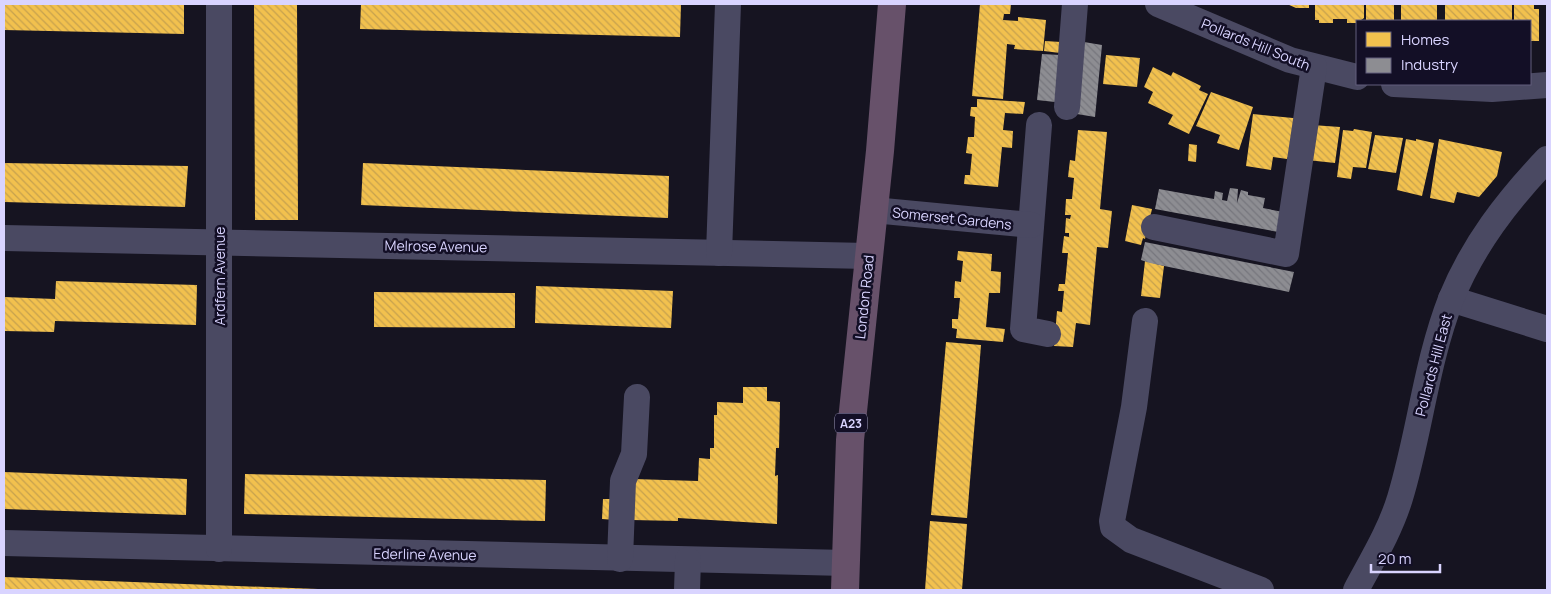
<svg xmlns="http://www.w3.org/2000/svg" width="1551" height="594" font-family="Manrope,sans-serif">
	<defs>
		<pattern id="homes-back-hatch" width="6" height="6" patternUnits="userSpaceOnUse" patternTransform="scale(1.25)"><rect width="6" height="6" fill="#f2c14e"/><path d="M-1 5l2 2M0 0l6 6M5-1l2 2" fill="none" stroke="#c6a14e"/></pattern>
		<pattern id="industry-back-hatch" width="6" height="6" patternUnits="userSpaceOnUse" patternTransform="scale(1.25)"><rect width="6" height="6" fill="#8d8d92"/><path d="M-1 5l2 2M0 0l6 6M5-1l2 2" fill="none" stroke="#76767d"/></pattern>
	</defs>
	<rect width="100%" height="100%" fill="#161421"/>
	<!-- homes -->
	<g fill="url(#homes-back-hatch)">
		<path d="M4,4H184V34L4,30Z"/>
		<path d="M254,4H297L298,220H255Z"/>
		<path d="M361,4H681L680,37L360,29Z"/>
		<path d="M980,4H1011L1010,14H1004L1003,20L1018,21V17L1046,20L1043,51L1014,49L1015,45L1007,44L1003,99L972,96Z"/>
		<path d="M1287,4H1309V8H1296Z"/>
		<path d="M1315,4H1364V18L1357,23H1347V19H1333V23H1319V20H1315Z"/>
		<rect x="1366" y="4" width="28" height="17"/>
		<rect x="1401" y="4" width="36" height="17"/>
		<rect x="1445" y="4" width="67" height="17"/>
		<path d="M1514,4H1534V9H1539V41H1530V21H1514Z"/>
		<path d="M1045,41L1061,42L1060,53L1044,51Z"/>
		<path d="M1106,55L1140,58L1137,87L1103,84Z"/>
		<path d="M1153,67L1171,76L1173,72L1201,86L1199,90L1208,94L1189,134L1168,124L1173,115L1148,103L1153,92L1144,87Z"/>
		<path d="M1211,92L1253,107L1239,150L1217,143L1220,135L1196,126Z"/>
		<path d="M977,99L1025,102L1023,114L1005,113L1003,130L1013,131L1012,148L1002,147L998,187L964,184L965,175H970L972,154L966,153L968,137H974L975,117L970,116L971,107H977Z"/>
		<path d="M1253,114L1303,119L1287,159L1273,157L1271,170L1246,166Z"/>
		<path d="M1312,125L1340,127L1335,163L1307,160Z"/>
		<path d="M1354,129L1372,132L1366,168L1353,167L1351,179L1337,177L1343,130L1353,131Z"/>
		<path d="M1078,130L1107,132L1100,209L1112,211L1108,248L1097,247L1090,325L1076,323L1073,347L1054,346L1057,311L1062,312L1064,291H1058L1059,284H1065L1068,253H1062L1064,236L1069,237V233H1065L1066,218L1070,219L1071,215H1065L1066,199H1072L1074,178L1068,177L1070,160L1075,161Z"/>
		<path d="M1375,135L1403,138L1396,173L1368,169Z"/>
		<path d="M1406,139L1416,141V139L1434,143L1422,196L1397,190Z"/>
		<path d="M1439,139L1502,152L1497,176L1479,197L1457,192L1454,203L1430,198Z"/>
		<path d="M1189,144L1197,145L1196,162L1188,161Z"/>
		<path d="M4,163L188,166L185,207L4,202Z"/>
		<path d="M363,163L669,176L668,218L361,205Z"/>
		<path d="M1132,205L1152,209L1145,239L1143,238L1141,245L1125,241Z"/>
		<path d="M958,251L992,254L991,271L1001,272L1000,293H989L986,327L1005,329L1003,342L956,338L957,329L952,328V319H958L960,298H954L955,281L961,282L963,261L957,260Z"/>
		<path d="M1145,261L1164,266L1160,298L1141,296Z"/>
		<path d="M56,281L197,285L196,325L55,321L54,332L4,331V297L55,299Z"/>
		<path d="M536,286L673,291L671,328L535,323Z"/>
		<path d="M374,292L515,293V328L374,327Z"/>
		<path d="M946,342L981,345L967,518L931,515Z"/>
		<path d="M743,387H767V401L780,402L779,448H776L775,476L778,475L777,524L678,518V521L632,520L633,479L698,481L699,458L710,459V448H714V415H717V402L743,403Z"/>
		<path d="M4,472L187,479L186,515L4,509Z"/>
		<path d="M245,474L546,480L545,521L244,514Z"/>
		<path d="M603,499H617L616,520L602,519Z"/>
		<path d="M930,521L967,524L962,590H925Z"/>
		<path d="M4,577L318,589V590H4Z"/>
	</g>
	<!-- industry -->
	<g fill="url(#industry-back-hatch)">
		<path d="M1084,42L1102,45L1095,117L1077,114Z"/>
		<path d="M1042,54L1060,55L1055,102L1037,100Z"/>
		<path d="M1230,188L1238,189L1237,203L1241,190L1248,192V195L1265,198L1263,208L1288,213L1284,233L1155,209L1159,189L1214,199L1215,191L1223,193L1222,200L1227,201Z"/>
		<path d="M1145,242L1294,272L1289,292L1150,263L1141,260Z"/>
	</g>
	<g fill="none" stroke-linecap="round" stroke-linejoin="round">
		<!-- minor -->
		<g stroke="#4a4962" stroke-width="26">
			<path d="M1158,4L1290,60L1357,77"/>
			<path d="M1394,84L1492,89L1547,85"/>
			<path d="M1067,107L1075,4"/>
			<path d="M1039,125L1023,329L1048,334"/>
			<path d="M873,210L1031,225"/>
			<path d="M1154,227L1286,254L1314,67"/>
			<path d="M4,238L868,256"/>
			<path d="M719,253L728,4"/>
			<path d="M1451,299L1547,329"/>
			<path d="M1145,321L1134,407L1112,521L1113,527L1131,540L1261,590"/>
			<path d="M4,543L846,563"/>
			<path d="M219,549V4"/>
			<path d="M620,559L623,481L634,454L637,397"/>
			<path d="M687,590L688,560"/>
			<path d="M1356,590C1372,560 1390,531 1400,498C1420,432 1426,363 1451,299C1473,245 1507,201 1547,159"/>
		</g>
		<!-- highway -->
		<path stroke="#67516a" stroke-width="28" d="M845,590L850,440L880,151L892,4"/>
	</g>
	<g text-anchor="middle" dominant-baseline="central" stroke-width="5" stroke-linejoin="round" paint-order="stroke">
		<!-- shield labels -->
		<rect fill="#130f26" stroke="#9e99be" stroke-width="1" x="835" y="413.5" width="32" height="19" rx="4"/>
		<g font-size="12" font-weight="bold" fill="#d9d4ff">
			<text x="851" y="423">A23</text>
		</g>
		<!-- street labels -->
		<g font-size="14" fill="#d9d4ff" stroke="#130f26">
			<text transform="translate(1256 44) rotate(22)">Pollards Hill South</text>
			<text transform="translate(952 218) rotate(6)">Somerset Gardens</text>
			<text transform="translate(436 246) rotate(1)">Melrose Avenue</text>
			<text transform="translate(219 276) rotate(-90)">Ardfern Avenue</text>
			<text transform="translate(864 297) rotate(-84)">London Road</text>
			<text transform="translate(1433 365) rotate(-75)">Pollards Hill East</text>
			<text transform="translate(425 554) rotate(1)">Ederline Avenue</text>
		</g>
	</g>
	<!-- border -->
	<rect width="1551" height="594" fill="none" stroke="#d9d4ff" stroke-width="10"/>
	<!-- legend -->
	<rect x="1356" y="20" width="175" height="65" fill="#130f26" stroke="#625e7d"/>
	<rect x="1366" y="32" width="25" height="15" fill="#f2c14e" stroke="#625e7d"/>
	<text x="1401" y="45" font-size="15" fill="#d9d4ff">Homes</text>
	<rect x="1366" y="58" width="25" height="15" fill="#8d8d92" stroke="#625e7d"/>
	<text x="1401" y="70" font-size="15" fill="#d9d4ff">Industry</text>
	<!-- scale -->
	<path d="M1371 564v8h69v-8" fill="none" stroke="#d9d4ff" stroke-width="2.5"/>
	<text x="1378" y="564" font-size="15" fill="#d9d4ff" stroke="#130f26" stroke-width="4" paint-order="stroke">20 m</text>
</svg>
